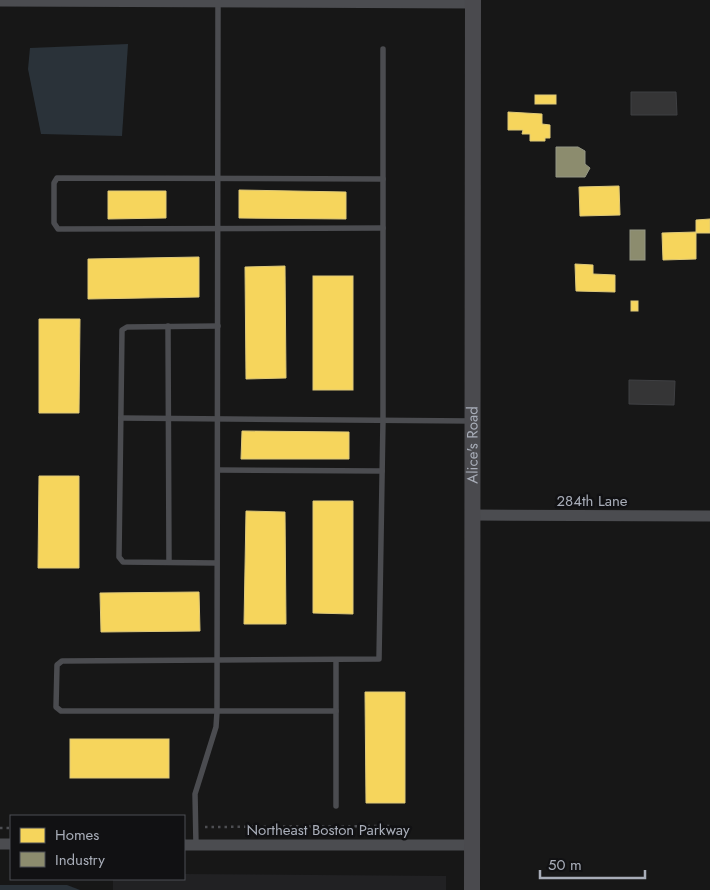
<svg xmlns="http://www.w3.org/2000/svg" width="710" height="890" font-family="Jost,sans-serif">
	<rect width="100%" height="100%" fill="#171717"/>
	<!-- built -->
	<path fill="#212123" d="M184,874L446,876V890H113V879H184Z"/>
	<!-- water -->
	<g fill="#2a3239">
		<path d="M128,44L122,136L41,134L28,69L30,48Z"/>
		<path d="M0,885H67L80,890H0Z"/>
	</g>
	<!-- homes -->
	<g fill="#f6d55c" stroke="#dfc978">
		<rect x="535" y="95" width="21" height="9"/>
		<path d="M508,112L542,114V124L550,125V138H545V141H530V134H522L523,130H508Z"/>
		<path d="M619,186L620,215L580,216L579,187Z"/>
		<path d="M239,190L346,192V219L239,218Z"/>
		<path d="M108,191H166V218L108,219Z"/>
		<path d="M710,219V233H696V220Z"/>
		<path d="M696,232V259L663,260L662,233Z"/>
		<path d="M199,257V297L88,299V259Z"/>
		<path d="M575,264L593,265V274L615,275V292L576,291Z"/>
		<path d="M285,266L286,378L246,379L245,267Z"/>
		<rect x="313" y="276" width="40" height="114"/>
		<rect x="631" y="301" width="7" height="10"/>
		<path d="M39,319H80L79,413H39Z"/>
		<path d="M242,431L349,432V459H241Z"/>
		<path d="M39,476H79V568H38Z"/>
		<path d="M313,501H353V614L313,613Z"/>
		<path d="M246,511L285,512L286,624H244Z"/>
		<path d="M199,592L200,631L101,632L100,593Z"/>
		<path d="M365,692H405V803H366Z"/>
		<rect x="70" y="739" width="99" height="39"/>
	</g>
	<!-- industry -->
	<g fill="#8c8c6e" stroke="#949684">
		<path d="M556,147H578L585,151V164L590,168L585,177H556Z"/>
		<rect x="630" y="230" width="15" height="30"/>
	</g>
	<!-- building -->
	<g fill="#353536" stroke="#3f4043">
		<path d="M631,92H676L677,115H631Z"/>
		<path d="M629,380L675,381L674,405L629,404Z"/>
	</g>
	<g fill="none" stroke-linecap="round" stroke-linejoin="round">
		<!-- path -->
		<g stroke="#4d4e52" stroke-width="2.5" stroke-dasharray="2.5 4" stroke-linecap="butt">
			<path d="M205,827L393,826"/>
			<path d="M0,828H11"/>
		</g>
		<!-- lane -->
		<g stroke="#4b4c50" stroke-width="5.5">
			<path d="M383,179L57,178L54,183V223L58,229L383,228"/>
			<path d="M168,326L169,562"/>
			<path d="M121,418L471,421"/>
			<path d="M218,470L382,471"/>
			<path d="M216,563L123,562L119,557L122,330L127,327L218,326"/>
			<path d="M336,660V806"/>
			<path d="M336,711H61L56,707L57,665L62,661L379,659L383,420V49"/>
			<path d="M196,845L195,794L216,727L217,712L218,2"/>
		</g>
		<!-- street -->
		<g stroke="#4b4c50" stroke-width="11">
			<path d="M0,1L473,3"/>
			<path d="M473,515L710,516"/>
			<path d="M0,844H11"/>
			<path d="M184,845H472"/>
		</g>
		<!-- secondary -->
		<path stroke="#4a4a4e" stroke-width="16" id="s1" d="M472,890L473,0"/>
	</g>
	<g text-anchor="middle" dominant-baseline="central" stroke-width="5" stroke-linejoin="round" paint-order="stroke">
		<!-- street labels -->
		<g font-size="15" fill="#a8adb8" stroke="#111113">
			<text stroke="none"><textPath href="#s1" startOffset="445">Alice's Road</textPath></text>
			<text x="592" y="501">284th Lane</text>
			<text x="328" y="830">Northeast Boston Parkway</text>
		</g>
	</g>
	<!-- legend -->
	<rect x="10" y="815" width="175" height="65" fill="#111113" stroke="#4d4f55"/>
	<rect x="20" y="828" width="25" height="15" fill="#f6d55c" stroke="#4d4f55"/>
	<text x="55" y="840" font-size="15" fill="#a8adb8">Homes</text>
	<rect x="20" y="852" width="25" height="15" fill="#8c8c6e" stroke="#4d4f55"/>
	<text x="55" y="865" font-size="15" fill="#a8adb8">Industry</text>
	<!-- scale -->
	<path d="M540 870v8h105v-8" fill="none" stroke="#a8adb8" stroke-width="2.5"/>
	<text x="548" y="870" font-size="15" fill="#a8adb8" stroke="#111113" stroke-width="4" paint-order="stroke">50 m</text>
</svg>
